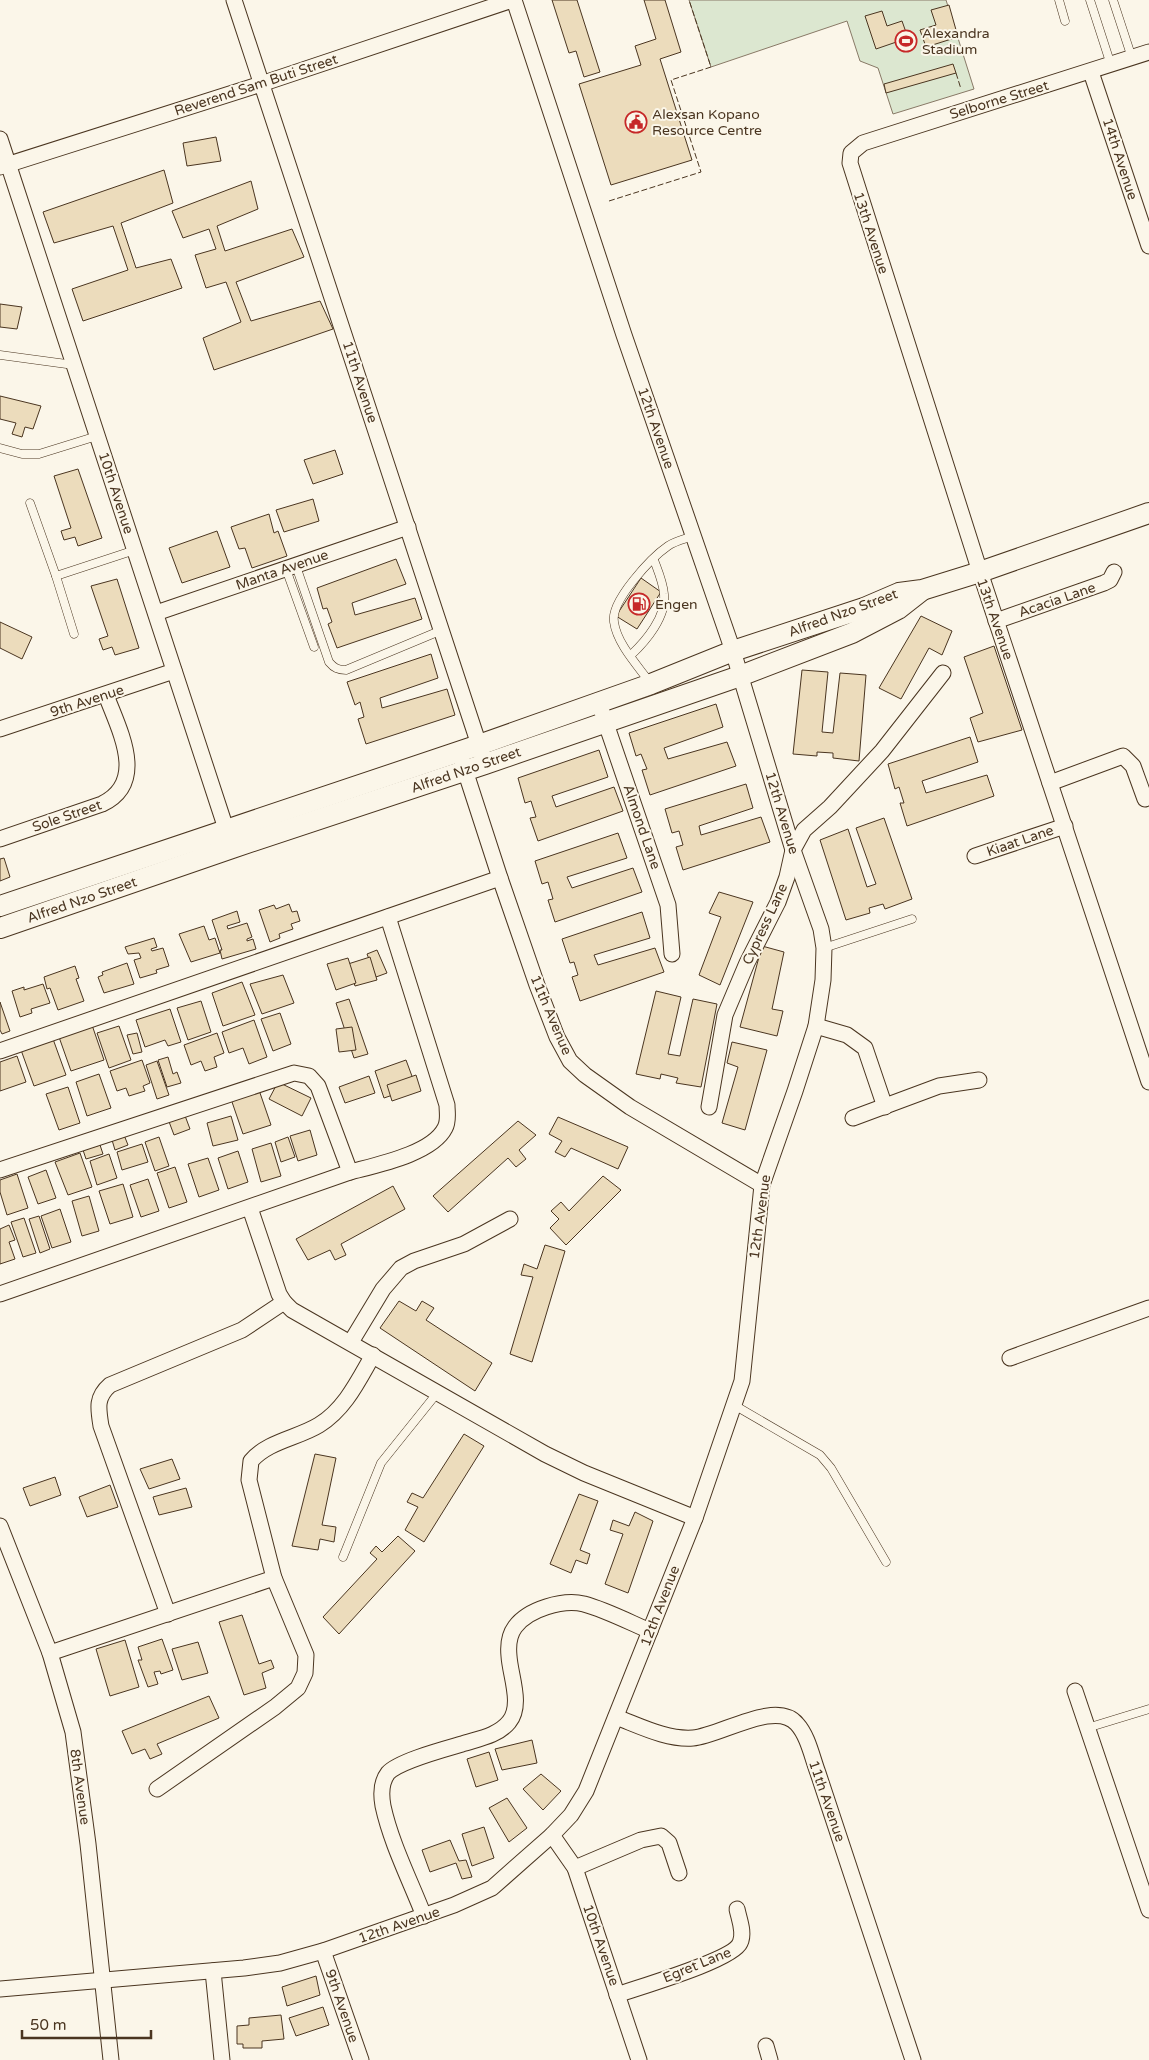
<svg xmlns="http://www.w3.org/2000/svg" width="1149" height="2060" font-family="'Varela Round',sans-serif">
	<rect width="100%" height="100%" fill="#fbf6e9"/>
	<!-- green -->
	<path fill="#dce7d0" stroke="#887966" d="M689,0H946L974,89L893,114L878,68L860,61L847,21L711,67Z"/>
	<!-- building -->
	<g fill="#ecdcbc" stroke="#4a3520">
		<path d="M552,0H577L600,72L584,77L576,51L569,53Z"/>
		<path d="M644,0H665L681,52L660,59L692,160L611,185L579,84L641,65L635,46L656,39Z"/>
		<path d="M949,5L958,37L926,47L920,30L936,25L931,10Z"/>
		<path d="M882,11L887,26L902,21L908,38L876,49L865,16Z"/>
		<path d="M953,64L956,73L886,93L884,84Z"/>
		<path d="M216,137L221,161L187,166L183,143Z"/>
		<path d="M164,170L173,203L121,223L136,268L171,259L182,288L83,321L72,289L128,270L113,226L54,243L43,212Z"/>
		<path d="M251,181L258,209L217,226L225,251L292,229L304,257L236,282L251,321L320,301L333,329L214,370L203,338L241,322L226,282L206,288L195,255L216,249L209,229L183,238L172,211Z"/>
		<path d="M0,304L22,307L17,329L0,327Z"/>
		<path d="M0,396L41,406L33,429L25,427L22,437L12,434L16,423L0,419Z"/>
		<path d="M335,450L343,474L313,484L304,460Z"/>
		<path d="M78,469L102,538L78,546L75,537L64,540L61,531L71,528L54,476Z"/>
		<path d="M313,499L319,521L284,532L276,510Z"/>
		<path d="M269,514L274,533L278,531L287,556L252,568L245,548L239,549L231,527Z"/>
		<path d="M217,531L230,567L182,583L169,548Z"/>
		<path d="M396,559L406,584L352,603L355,615L415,598L422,619L337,648L328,624L332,622L327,608L323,609L317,588Z"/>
		<path d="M641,578L661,592L637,629L616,616Z"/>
		<path d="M117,579L139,648L115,655L112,647L103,650L99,639L108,636L91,586Z"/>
		<path d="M921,616L952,631L942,655L929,648L901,699L879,688Z"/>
		<path d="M0,622L32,637L22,659L0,648Z"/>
		<path d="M994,646L1022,730L978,742L970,718L983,713L964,657Z"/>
		<path d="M431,654L438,678L380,698L382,708L447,689L455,715L366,744L358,719L364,717L360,702L355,705L347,682Z"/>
		<path d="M802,670L828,672L822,732L833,733L840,673L866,675L859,761L833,758V753L817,752V756L793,754Z"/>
		<path d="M716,704L723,727L664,748L668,759L727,742L736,766L650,795L642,770L647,769L641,754L636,756L629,733Z"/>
		<path d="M970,737L978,762L922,781L926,793L987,775L994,796L907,826L900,803H904L899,787L895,789L888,764Z"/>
		<path d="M599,750L608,777L552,796L556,807L614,787L623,811L538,841L530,818L536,817L531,801L525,803L518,778Z"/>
		<path d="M746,784L753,808L699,826L701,835L761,817L770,842L683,870L676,847L683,845L679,831L672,833L665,809Z"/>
		<path d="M884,818L912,899L885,909L883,904L869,908L870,913L846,920L820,840L848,829L867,887L876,884L856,828Z"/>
		<path d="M618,833L627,858L567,877L572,888L633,868L642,892L555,922L548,900L553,899L548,882L542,884L535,861Z"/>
		<path d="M4,858L10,877L0,881V859Z"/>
		<path d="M719,892L753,902L720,985L699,975L721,917L709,913Z"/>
		<path d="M289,904L292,912L297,911L300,921L291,924L293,929L279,934L280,938L270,942L259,910L274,905L276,909Z"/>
		<path d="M237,911L240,922L227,926L228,929L247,923L252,937L247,939V941L253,939L256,949L222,959L220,950H222L212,920Z"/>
		<path d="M642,912L650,938L594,955L598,965L655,948L664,972L580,1001L572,977L578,975L574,962L570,963L562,939Z"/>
		<path d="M204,926L209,940L215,938L220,953L191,962L179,934Z"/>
		<path d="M154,938L157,947L151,949L152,951L163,948L169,966L156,970L157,973L140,978L134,960L141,958L139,953L128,954L125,947Z"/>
		<path d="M762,946L784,952L772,1009L783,1011L777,1036L740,1027Z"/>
		<path d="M377,950L387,973L376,977L367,954Z"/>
		<path d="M370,957L377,980L355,986L348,964Z"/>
		<path d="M348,958L356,983L336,990L327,964Z"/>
		<path d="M127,963L134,984L104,993L98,977L103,975L102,972Z"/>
		<path d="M75,966L79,978L76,979L84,1001L58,1010L50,988L47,989L44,977Z"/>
		<path d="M283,975L294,1003L262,1014L250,984Z"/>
		<path d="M242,982L255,1015L223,1026L212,993Z"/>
		<path d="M43,984L50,1003L31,1009L32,1013L20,1017L12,991L24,987V990Z"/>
		<path d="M656,991L681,997L668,1054L680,1056L693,999L717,1004L701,1087L676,1083L678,1078L661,1074L660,1079L636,1074Z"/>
		<path d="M349,999L368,1054L354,1058L336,1003Z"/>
		<path d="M201,1001L211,1032L188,1040L177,1008Z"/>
		<path d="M0,1002L10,1031L2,1034L0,1030Z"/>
		<path d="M170,1009L181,1042L168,1046L165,1040L145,1047L136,1020Z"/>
		<path d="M280,1013L291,1044L273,1051L261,1019Z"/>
		<path d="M254,1020L267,1057L249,1064L243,1048L229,1053L222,1032Z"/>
		<path d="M92,1025L104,1060L71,1071L59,1037Z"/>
		<path d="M119,1026L131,1060L109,1068L97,1033Z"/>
		<path d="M352,1027L356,1050L339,1052L336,1029Z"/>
		<path d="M137,1033L142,1052L133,1054L127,1035Z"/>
		<path d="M217,1033L224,1053L214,1057L217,1067L205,1071L201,1061L191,1065L184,1045Z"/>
		<path d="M53,1039L66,1075L34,1086L21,1050Z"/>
		<path d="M732,1042L767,1050L745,1130L722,1123L738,1067L727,1063Z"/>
		<path d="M17,1056L26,1082L0,1091V1062Z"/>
		<path d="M168,1057L173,1074L177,1072L181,1083L167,1087L158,1060Z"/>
		<path d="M142,1060L150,1083L143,1086L145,1091L129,1096L126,1088L117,1091L110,1071Z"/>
		<path d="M406,1060L416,1087L384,1098L375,1071Z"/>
		<path d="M157,1061L169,1095L157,1099L146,1065Z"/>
		<path d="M99,1074L111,1108L87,1116L76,1082Z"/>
		<path d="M416,1075L421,1091L392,1101L387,1085Z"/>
		<path d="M369,1076L375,1093L345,1103L339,1087Z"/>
		<path d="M278,1082L311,1098L302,1116L269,1099Z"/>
		<path d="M68,1087L80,1123L59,1130L46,1094Z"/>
		<path d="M259,1090L271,1125L243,1134L231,1099Z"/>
		<path d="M184,1113L190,1129L174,1135L168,1119Z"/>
		<path d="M231,1116L238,1140L213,1146L207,1123Z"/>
		<path d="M558,1117L628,1147L618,1169L571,1148L565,1157L555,1152L562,1141L549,1134Z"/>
		<path d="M518,1121L536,1135L519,1150L526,1159L516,1167L508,1158L448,1212L433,1196Z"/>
		<path d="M310,1130L317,1155L298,1161L290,1136Z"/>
		<path d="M124,1135L128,1145L115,1150L112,1140Z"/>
		<path d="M159,1137L169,1166L155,1171L145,1142Z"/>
		<path d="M288,1137L295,1157L281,1162L275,1142Z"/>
		<path d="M271,1143L281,1176L261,1182L252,1149Z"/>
		<path d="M142,1144L148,1162L122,1170L117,1152Z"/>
		<path d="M100,1145L103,1154L86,1159L83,1150Z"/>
		<path d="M238,1151L248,1182L228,1189L218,1158Z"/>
		<path d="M80,1153L92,1187L68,1195L55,1162Z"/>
		<path d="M109,1154L117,1178L97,1185L90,1161Z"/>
		<path d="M208,1158L219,1190L199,1197L188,1164Z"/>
		<path d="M175,1167L187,1202L169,1208L157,1173Z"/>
		<path d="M46,1170L56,1198L38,1204L28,1177Z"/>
		<path d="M17,1174L28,1208L7,1215L0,1192V1180Z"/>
		<path d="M603,1176L621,1190L566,1245L550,1228L559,1219L551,1211L561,1202L569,1211Z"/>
		<path d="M148,1179L159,1211L141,1217L130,1185Z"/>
		<path d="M123,1184L133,1217L110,1224L99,1191Z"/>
		<path d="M393,1186L405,1209L341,1244L346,1255L335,1260L330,1250L308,1260L296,1239Z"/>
		<path d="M89,1196L99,1231L82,1236L72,1201Z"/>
		<path d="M60,1209L71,1242L52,1248L41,1216Z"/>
		<path d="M39,1216L50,1249L40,1253L29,1219Z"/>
		<path d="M24,1218L36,1253L23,1257L11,1222Z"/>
		<path d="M9,1225L15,1240L9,1242L15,1259L0,1264V1229Z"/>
		<path d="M545,1245L565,1251L532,1362L510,1354L533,1277L521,1275L524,1264L537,1269Z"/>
		<path d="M399,1301L416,1311L422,1301L434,1308L426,1320L492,1363L475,1391L380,1328Z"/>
		<path d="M464,1434L484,1446L424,1542L405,1530L418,1507L407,1502L412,1493L423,1498Z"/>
		<path d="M315,1454L336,1458L322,1525L336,1527L334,1542L320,1539L318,1550L292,1546Z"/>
		<path d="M172,1459L180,1479L149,1489L140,1469Z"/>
		<path d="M55,1477L61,1495L30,1506L23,1488Z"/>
		<path d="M110,1485L118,1507L87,1517L79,1497Z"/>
		<path d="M186,1488L192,1507L159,1515L153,1497Z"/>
		<path d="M579,1494L598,1501L580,1550L590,1554L587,1564L576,1560L571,1573L550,1564Z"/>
		<path d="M635,1512L653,1521L628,1593L605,1584L623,1534L610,1530L613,1520L629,1526Z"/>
		<path d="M398,1536L415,1551L339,1634L323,1617L377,1559L370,1553L376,1546L382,1552Z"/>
		<path d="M242,1615L259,1664L271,1660L274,1668L262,1673L266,1688L244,1695L219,1622Z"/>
		<path d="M162,1639L173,1670L161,1674L160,1671L154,1672L158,1684L148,1687L138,1660H142L138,1647Z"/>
		<path d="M125,1640L139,1687L110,1696L96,1649Z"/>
		<path d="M198,1642L208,1673L182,1680L172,1649Z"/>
		<path d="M209,1696L219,1718L157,1744L162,1754L150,1759L145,1749L132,1754L122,1731Z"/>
		<path d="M532,1740L537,1763L502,1770L495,1749Z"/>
		<path d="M489,1752L498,1780L476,1787L467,1759Z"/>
		<path d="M541,1774L561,1791L543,1810L523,1789Z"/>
		<path d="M507,1798L527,1828L509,1842L489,1808Z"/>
		<path d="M484,1827L494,1858L472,1866L462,1834Z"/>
		<path d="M450,1840L459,1861L466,1860L472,1877L462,1879L456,1863L430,1872L422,1850Z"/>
		<path d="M316,1976L320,1995L287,2006L282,1987Z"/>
		<path d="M323,2007L329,2025L296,2036L289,2018Z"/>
		<path d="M281,2015L284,2039L262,2041V2048H243V2044H237V2026L249,2025V2018Z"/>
	</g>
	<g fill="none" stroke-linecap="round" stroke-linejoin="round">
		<!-- service casing -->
		<g stroke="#4a3520" stroke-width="9">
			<g id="service">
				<path d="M1059,0L1065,21"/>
				<path d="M1090,0L1111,65"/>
				<path d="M1113,0L1132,58"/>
				<path d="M0,355L74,365"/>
				<path d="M0,448L22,454H39L97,436"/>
				<path d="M30,503L56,576L135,550"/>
				<path d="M296,566L329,662C334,668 338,670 346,670L442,630"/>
				<path d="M286,569L314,647"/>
				<path d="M56,576L74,634"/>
				<path d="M631,655C646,641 667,616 664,594C663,582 658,571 654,560"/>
				<path d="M651,684C638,666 617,644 614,622C610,601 652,557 668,546C675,541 685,539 693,536"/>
				<path d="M824,948L912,919"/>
				<path d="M734,1405L820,1455L831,1468L886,1562"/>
				<path d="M343,1557L381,1463L438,1392"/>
				<path d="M1087,1728L1149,1709"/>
			</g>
		</g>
		<!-- minor casing -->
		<g stroke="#4a3520" stroke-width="17">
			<g id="minor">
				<path d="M234,0L482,754"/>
				<path d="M1149,52L863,143L851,153L850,163L980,572L1149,1082"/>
				<path d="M1091,72L1149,246"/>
				<path d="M0,139L229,838"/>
				<path d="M0,167L261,84L512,0"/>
				<path d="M156,613L408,527"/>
				<path d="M996,621L1104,583L1110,580L1114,572"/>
				<path d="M599,703L668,905L672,954"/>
				<path d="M0,729L174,671"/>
				<path d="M462,761L500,878L537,985L557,1037L570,1061L585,1075L630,1107L762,1185"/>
				<path d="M1050,783L1123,756L1133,766L1145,799"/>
				<path d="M0,839L102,804C148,782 119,730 106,695"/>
				<path d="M975,856L1065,826"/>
				<path d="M816,1026L847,1035L865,1048L885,1107"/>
				<path d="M0,1051L500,878"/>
				<path d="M709,1107L725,1015L747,963L778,902L787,877L793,850L804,830L830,807L882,751L943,673"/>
				<path d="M853,1118L939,1086L979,1080"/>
				<path d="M0,1170L294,1073L309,1076L318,1086L350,1172"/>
				<path d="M250,1208L279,1294L284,1302L292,1310L545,1454L584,1473L695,1518"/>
				<path d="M0,1294L350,1172C376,1165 432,1154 445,1128C449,1121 447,1112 447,1105L388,917"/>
				<path d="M351,1342L383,1289L401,1268L414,1261L464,1244L510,1219"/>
				<path d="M1010,1358L1149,1308"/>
				<path d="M0,1526L50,1653L73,1732L88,1844L111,2060"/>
				<path d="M168,1614L101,1426C98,1408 96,1397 110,1385L242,1330L284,1302"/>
				<path d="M50,1653L274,1578L249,1480L251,1461C268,1441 298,1438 319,1425C345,1409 358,1381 373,1355"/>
				<path d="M1075,1691L1149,1910"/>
				<path d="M616,1717C640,1726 667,1740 693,1738C720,1736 776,1699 797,1724C808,1736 812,1757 818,1773L913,2060"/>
				<path d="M157,1789L275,1707L298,1688L305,1673L306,1655L274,1578"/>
				<path d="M552,1835L575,1868L639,2060"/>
				<path d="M575,1868L641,1840L661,1836L669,1843L679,1873"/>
				<path d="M424,1916C410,1880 391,1843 383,1806C381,1795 381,1782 388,1773C399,1761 445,1749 462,1744C477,1739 498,1736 509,1722C523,1705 510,1675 509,1656C508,1646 509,1635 515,1627C528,1609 563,1599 584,1604C606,1610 629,1622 650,1631"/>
				<path d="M323,1951L361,2060"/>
				<path d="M213,1971L222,2060"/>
				<path d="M0,1989L244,1968L280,1963L323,1951L454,1905L492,1888L552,1835L571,1815L586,1791L695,1518L742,1381L762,1185L795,1091L816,1026L823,980L824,948L821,929L793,850L733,651L624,335L514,0"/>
				<path d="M617,1995C639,1987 733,1960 740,1943C745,1933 739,1919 737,1909"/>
				<path d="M766,2046L770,2060"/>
			</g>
		</g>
		<!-- tertiary casing -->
		<g stroke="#4a3520" stroke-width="22">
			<g id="tertiary">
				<path d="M0,906L479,745L651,684L733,651L864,608L899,593L922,590L980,572L1149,513"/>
				<path d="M0,928L232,848L485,764L740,676L852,633L898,609L921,591"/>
			</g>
		</g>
		<!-- service -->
		<use href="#service" stroke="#fbf6e9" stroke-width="8"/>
		<!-- minor -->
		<use href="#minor" stroke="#fbf6e9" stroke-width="15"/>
		<!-- tertiary -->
		<use href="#tertiary" stroke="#fbf6e9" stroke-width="20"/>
		<!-- fence -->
		<g stroke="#4a3520" stroke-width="1" stroke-dasharray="6 2.5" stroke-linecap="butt">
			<path d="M956,73L961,89"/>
			<path d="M609,201L701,172L671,80L711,67L689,0"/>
		</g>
	</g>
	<!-- icons -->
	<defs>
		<g id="stadium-ring" transform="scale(1.125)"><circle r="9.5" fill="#fbf6e9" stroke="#c62828" stroke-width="1.5"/><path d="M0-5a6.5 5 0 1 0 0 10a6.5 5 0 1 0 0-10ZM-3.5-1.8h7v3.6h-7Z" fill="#c62828"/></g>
		<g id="civic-ring" transform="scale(1.125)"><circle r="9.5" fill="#fbf6e9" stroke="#c62828" stroke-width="1.5"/><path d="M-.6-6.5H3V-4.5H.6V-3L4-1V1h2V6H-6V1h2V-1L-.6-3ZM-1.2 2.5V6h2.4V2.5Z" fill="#c62828"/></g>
		<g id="fuel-ring" transform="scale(1.125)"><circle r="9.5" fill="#fbf6e9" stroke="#c62828" stroke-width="1.5"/><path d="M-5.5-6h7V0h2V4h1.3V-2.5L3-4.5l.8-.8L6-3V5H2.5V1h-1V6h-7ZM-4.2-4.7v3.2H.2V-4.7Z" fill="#c62828"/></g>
	</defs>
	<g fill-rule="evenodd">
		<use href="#stadium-ring" x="906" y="41"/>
		<use href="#civic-ring" x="636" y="122"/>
		<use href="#fuel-ring" x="639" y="604"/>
	</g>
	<g text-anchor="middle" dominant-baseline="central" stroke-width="4" stroke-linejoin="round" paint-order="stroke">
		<!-- poi labels -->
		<g font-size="14" fill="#4a3520" stroke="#fbf6e9" text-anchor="start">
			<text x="922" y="33">Alexandra<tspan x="922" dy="16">Stadium</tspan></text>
			<text x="652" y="114">Alexsan Kopano<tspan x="652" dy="16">Resource Centre</tspan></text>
			<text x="655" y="604">Engen</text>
		</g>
		<!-- street labels -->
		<g font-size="14" fill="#4a3520" stroke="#fbf6e9">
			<text transform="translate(256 85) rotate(-18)">Reverend Sam Buti Street</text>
			<text transform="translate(999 100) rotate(-17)">Selborne Street</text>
			<text transform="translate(1120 159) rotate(72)">14th Avenue</text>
			<text transform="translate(871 233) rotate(72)">13th Avenue</text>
			<text transform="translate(360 382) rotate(72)">11th Avenue</text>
			<text transform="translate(656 428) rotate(71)">12th Avenue</text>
			<text transform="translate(116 493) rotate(72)">10th Avenue</text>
			<text transform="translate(282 570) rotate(-19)">Manta Avenue</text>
			<text transform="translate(1057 600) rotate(-19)">Acacia Lane</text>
			<text transform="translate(843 613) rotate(-20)">Alfred Nzo Street</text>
			<text transform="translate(995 619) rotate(71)">13th Avenue</text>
			<text transform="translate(87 701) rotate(-18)">9th Avenue</text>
			<text transform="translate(466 770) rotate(-19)">Alfred Nzo Street</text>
			<text transform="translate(782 813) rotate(73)">12th Avenue</text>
			<text transform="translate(67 816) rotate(-19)">Sole Street</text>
			<text transform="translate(642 827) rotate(71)">Almond Lane</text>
			<text transform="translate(1020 841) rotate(-19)">Kiaat Lane</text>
			<text transform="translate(82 900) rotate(-19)">Alfred Nzo Street</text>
			<text transform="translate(765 924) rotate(-65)">Cypress Lane</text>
			<text transform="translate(551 1015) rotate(67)">11th Avenue</text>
			<text transform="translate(760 1217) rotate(-82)">12th Avenue</text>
			<text transform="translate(660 1606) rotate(-69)">12th Avenue</text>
			<text transform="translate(80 1787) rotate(82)">8th Avenue</text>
			<text transform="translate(827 1801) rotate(71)">11th Avenue</text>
			<text transform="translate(399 1925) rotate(-19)">12th Avenue</text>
			<text transform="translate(601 1945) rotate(71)">10th Avenue</text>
			<text transform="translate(697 1965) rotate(-22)">Egret Lane</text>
			<text transform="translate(342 2006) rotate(71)">9th Avenue</text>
		</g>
	</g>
	<!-- scale -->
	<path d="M22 2030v8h129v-8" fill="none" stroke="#4a3520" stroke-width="2.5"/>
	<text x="30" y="2030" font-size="15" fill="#4a3520" stroke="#fbf6e9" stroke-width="4" paint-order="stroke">50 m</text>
</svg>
